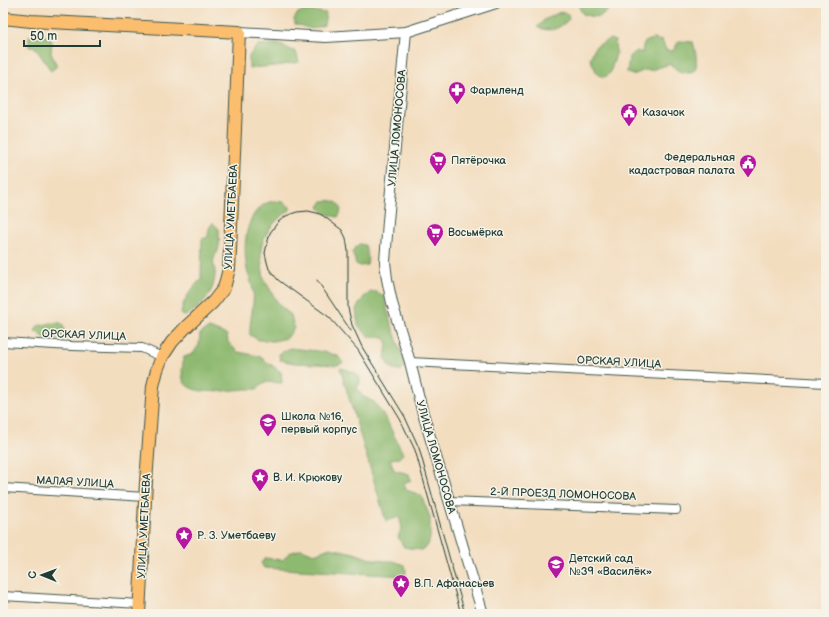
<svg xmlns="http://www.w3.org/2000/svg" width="829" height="617" font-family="'Balsamiq Sans',sans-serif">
	<rect width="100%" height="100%" fill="#f7f3e8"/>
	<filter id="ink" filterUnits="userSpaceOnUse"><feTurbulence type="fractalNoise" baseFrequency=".025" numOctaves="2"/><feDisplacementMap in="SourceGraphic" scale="8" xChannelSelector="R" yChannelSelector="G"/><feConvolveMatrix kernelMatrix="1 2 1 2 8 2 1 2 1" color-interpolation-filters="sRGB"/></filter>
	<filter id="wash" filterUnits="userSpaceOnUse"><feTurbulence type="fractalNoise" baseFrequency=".012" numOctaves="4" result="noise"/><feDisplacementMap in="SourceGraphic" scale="16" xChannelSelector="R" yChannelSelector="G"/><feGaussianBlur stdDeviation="0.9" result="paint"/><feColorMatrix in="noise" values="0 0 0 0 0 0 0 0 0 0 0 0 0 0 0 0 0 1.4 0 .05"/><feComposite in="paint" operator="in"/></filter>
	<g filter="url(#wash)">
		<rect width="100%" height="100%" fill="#f3ddbf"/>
		<!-- forest -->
		<g fill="#8eb970" stroke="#567b52">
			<path d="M583,3H622L608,10L599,17L591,16L583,14L579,8Z"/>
			<path d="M305,10L326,13L324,25L312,29L295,24L294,19L298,13Z"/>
			<path d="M560,12L568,14L569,19C559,29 551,33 537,27L544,20Z"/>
			<path d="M29,36H46L52,41L51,53L57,66L51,71L35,47H29Z"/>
			<path d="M610,39L615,41L616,54L610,73L605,77L598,75L590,59L595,47Z"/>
			<path d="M653,39L662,41L666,50L673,51L679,41L693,42C696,52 697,59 696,69L690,73L680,72L670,64L651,70H645L633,75L627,72L629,57L637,51L642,53L643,46L646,41Z"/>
			<path d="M278,44L296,52L299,62L276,66L249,68V56L258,45Z"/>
			<path d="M275,201L283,202L290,207V210L279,218L270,228L264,238L261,248V258L264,279L279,305L291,315L294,328L287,338L273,341L259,340L250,335C249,320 255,305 253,290C252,283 248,276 247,269C243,248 244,214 267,203C269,202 273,201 275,201Z"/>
			<path d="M323,201C327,201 330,200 333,201C341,203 343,211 338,217C331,216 323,213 319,207Z"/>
			<path d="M213,223L219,229V232C219,237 220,245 218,251C217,253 214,256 214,259C212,264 216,270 215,275C214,294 201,307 185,316L181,315C182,300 191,290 201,279L202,239L208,237C208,231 209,226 213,223Z"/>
			<path d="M359,244L365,245C367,252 369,258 367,265L361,266L356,264L352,251Z"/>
			<path d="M371,292H377L384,297L390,320L406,366L402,370H394L388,365L385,357L387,345L385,338L370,337L358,326L356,309L364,297Z"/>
			<path d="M51,323H61L64,328V335C53,342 45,339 35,331L38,326Z"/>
			<path d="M209,328L227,335L228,342L238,352L259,356L281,372L282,383L265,382L257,389C254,389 251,389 248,389C233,389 188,399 183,379C181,372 183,364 184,357L193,354L199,345L200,334Z"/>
			<path d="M290,348L326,352L338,356L343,363L337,365L294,363L280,360L279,354Z"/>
			<path d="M340,368C347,370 361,372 360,382C359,384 358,386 357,388L362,396L374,402L386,419L403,454L399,458L390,459L394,470L409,474L411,480L404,483L406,490L421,495L430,517V538L428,545L421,550L414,549L404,547L398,537L402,527L399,517L386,521Z"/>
			<path d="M330,548L354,553L368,558L384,561H393L405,565L406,572L405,576L264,568L261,563L265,558L283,560L289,553L302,549L314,554Z"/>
		</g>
	</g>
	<g filter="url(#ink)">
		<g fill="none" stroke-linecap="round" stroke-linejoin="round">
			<!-- minor casing -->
			<g stroke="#3f5549" stroke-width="10">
				<g id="minor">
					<path d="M3,342L72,346L142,348L162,357"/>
					<path d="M410,362L826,383"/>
					<path d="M3,488L145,497"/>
					<path d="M449,501L676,510"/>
					<path d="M3,596L140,604"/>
				</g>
			</g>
			<!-- tertiary casing -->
			<g stroke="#3f5549" stroke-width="12">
				<g id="tertiary">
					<path d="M239,32L326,37L406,32L496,3"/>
					<path d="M406,32L388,221L385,262L387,279L392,303L410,362L422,410L483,614"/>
				</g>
			</g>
			<!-- primary casing -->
			<g stroke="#3f5549" stroke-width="14">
				<path id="primary" d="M3,18L31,21L239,32L230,251L229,269L224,288L213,302L185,328L172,342L162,357L157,370L153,386L146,482L139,614"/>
			</g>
			<!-- minor -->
			<use href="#minor" stroke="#fff" stroke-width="8"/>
			<!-- tertiary -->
			<use href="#tertiary" stroke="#fff" stroke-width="10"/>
			<!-- primary -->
			<use href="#primary" stroke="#fbbd6e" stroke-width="12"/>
			<!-- tram -->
			<g stroke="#1f3d34" stroke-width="1">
				<path d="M317,280L351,331"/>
				<path d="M461,614L415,450L400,419L358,350L329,317L278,280L269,269L267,262L265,253L267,244L270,233L278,222L286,216L291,214L297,212L308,211L317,213L322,215L342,230L346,238L348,251V308L352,325L362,347L405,417L419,448L465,614"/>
			</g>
		</g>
	</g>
	<!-- icons -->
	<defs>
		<g id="pharmacy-pin" transform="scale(0.9)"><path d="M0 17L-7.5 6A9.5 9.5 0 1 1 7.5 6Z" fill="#b5179e" stroke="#f7f3e8"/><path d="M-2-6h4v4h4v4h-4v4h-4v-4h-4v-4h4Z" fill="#fff"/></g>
		<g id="civic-pin" transform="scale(0.9)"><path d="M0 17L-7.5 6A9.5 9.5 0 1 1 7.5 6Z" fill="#b5179e" stroke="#f7f3e8"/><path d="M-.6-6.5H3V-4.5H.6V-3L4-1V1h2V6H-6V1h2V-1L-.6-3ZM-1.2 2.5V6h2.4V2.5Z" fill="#fff"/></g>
		<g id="supermarket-pin" transform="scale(0.9)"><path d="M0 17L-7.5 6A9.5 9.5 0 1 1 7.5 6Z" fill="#b5179e" stroke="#f7f3e8"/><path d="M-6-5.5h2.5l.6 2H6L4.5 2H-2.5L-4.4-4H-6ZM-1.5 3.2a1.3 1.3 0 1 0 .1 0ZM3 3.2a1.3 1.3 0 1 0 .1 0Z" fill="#fff"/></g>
		<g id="school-pin" transform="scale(0.9)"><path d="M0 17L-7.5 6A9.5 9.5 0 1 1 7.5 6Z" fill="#b5179e" stroke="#f7f3e8"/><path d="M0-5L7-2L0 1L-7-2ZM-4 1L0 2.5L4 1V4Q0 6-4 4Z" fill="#fff"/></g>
		<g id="sight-pin" transform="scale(0.9)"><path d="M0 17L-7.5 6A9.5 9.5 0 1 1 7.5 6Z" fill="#b5179e" stroke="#f7f3e8"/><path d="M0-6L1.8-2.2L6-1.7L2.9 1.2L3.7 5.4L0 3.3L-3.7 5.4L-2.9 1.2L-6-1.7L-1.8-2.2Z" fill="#fff"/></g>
	</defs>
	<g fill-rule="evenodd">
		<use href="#pharmacy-pin" x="457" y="90"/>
		<use href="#civic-pin" x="629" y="112"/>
		<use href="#supermarket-pin" x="438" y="160"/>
		<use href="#civic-pin" x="748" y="163"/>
		<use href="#supermarket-pin" x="435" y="232"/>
		<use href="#school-pin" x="268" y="422"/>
		<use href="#sight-pin" x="260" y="477"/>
		<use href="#sight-pin" x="184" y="535"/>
		<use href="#school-pin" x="556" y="564"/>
		<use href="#sight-pin" x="401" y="583"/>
	</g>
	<g text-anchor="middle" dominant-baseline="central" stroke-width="3" stroke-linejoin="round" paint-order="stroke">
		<!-- poi labels -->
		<g font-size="11" fill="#1f3d34" stroke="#f7f3e8" text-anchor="start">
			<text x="470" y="90">Фармленд</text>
			<text x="642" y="112">Казачок</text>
			<text x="735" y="157" text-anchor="end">Федеральная<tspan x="735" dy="13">кадастровая палата</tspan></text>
			<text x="451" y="160">Пятёрочка</text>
			<text x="448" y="232">Восьмёрка</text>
			<text x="281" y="416">Школа №16,<tspan x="281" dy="13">первый корпус</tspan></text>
			<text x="273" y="477">В. И. Крюкову</text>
			<text x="197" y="535">Р. З. Уметбаеву</text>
			<text x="569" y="558">Детский сад<tspan x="569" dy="13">№39 «Василёк»</tspan></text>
			<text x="414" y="583">В.П. Афанасьев</text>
		</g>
		<!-- street labels -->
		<g font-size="11" fill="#1f3d34" stroke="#f7f3e8">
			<text transform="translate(397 128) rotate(-85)">УЛИЦА ЛОМОНОСОВА</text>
			<text transform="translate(231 217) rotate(-87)">УЛИЦА УМЕТБАЕВА</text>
			<text transform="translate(84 335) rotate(2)">ОРСКАЯ УЛИЦА</text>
			<text transform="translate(619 362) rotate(3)">ОРСКАЯ УЛИЦА</text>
			<text transform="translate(436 457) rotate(74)">УЛИЦА ЛОМОНОСОВА</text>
			<text transform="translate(75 482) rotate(3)">МАЛАЯ УЛИЦА</text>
			<text transform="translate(563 494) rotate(2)">2-Й ПРОЕЗД ЛОМОНОСОВА</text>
			<text transform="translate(144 526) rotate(-87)">УЛИЦА УМЕТБАЕВА</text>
		</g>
	</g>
	<!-- margin -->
	<rect width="829" height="617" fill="none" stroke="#f7f3e8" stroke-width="16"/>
	<!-- north arrow -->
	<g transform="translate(42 575) rotate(271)" stroke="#f7f3e8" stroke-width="3" paint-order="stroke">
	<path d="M0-3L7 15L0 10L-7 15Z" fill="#1f3d34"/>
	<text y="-6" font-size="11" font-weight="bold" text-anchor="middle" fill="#1f3d34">С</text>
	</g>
	<!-- scale -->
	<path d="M24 40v6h76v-6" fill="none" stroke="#1f3d34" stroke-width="2"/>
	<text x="30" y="40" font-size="12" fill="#1f3d34" stroke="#f7f3e8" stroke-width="3" paint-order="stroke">50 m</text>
</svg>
